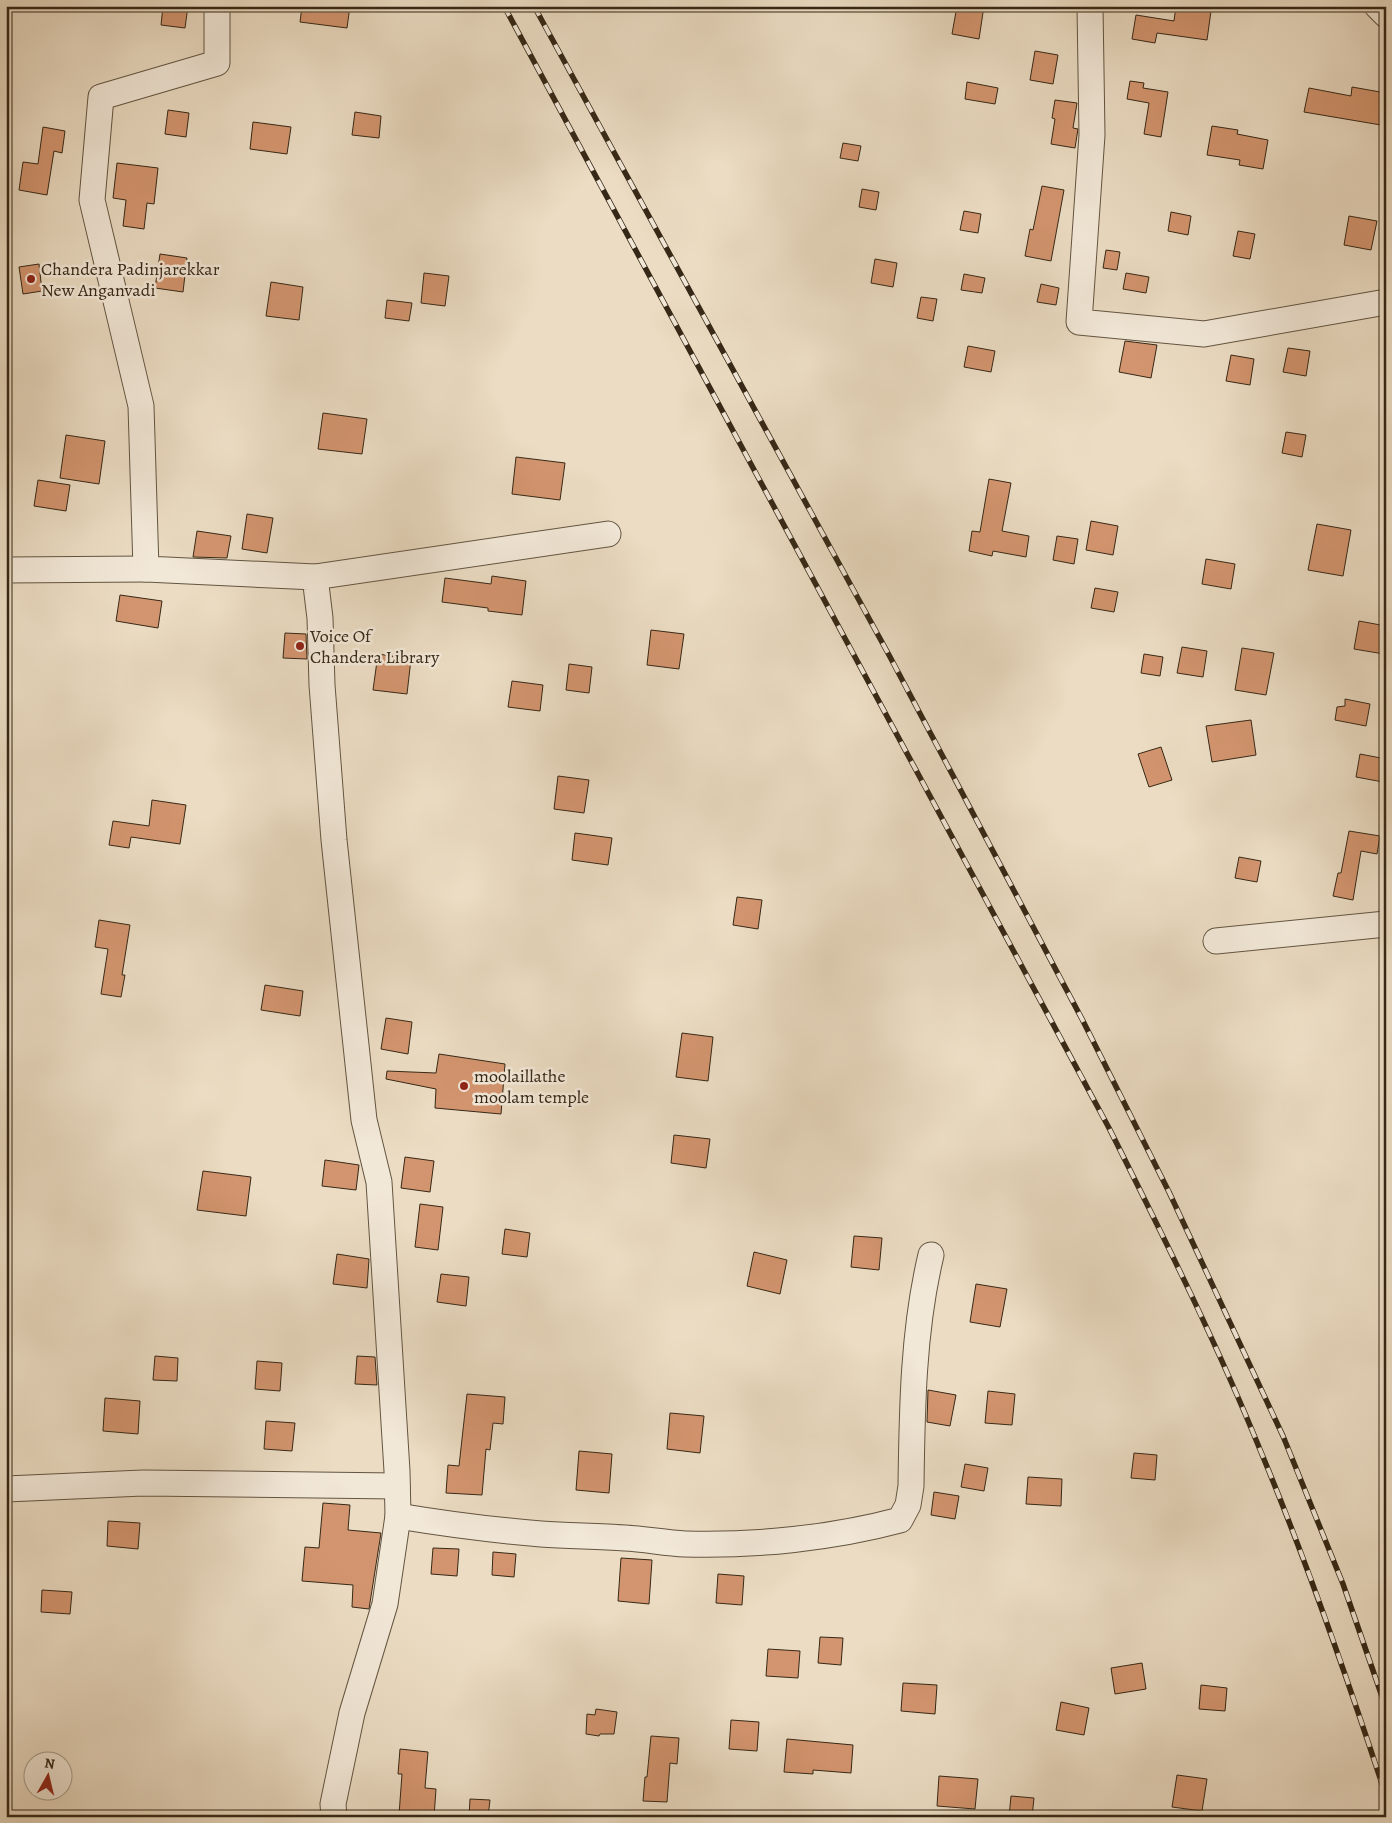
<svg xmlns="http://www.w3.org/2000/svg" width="1392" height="1823" font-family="Alegreya,serif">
	<rect width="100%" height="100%" fill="#ebdcc3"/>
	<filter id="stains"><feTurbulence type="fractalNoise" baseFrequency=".004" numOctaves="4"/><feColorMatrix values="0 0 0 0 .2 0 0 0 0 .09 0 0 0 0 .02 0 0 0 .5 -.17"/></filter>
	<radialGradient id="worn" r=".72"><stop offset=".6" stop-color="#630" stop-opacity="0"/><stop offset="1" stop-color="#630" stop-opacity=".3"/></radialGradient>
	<!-- building -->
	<g fill="#d3956f" stroke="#362816">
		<path d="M163,6H188L185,28L161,25Z"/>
		<path d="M302,6H350L347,28L300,22Z"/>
		<path d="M957,6H984L979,39L952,34Z"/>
		<path d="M1176,6L1211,11L1207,40L1157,33L1155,43L1132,39L1136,15L1174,21Z"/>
		<path d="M1035,51L1058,55L1053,84L1030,80Z"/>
		<path d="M1130,81L1144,83L1143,88L1168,92L1161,137L1144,134L1149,103L1127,99Z"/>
		<path d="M967,82L998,88L995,104L965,99Z"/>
		<path d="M1352,87L1386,93L1381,125L1304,112L1309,88L1351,96Z"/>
		<path d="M1055,100L1077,103L1073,128L1078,129L1075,148L1051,144L1055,119L1052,118Z"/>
		<path d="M168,110L189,113L186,137L165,134Z"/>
		<path d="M355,112L381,116L379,138L352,135Z"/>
		<path d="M253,122L291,127L287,154L250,149Z"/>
		<path d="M1212,126L1238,130L1237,134L1268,140L1263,169L1239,165L1240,160L1207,155Z"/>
		<path d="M43,127L65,131L62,153L54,151L47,195L19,190L23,162L38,164Z"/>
		<path d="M843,143L861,146L858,161L840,158Z"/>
		<path d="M117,163L158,168L154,204L147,203L144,229L123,226L126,200L113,198Z"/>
		<path d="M1042,186L1064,190L1051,261L1025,256L1030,229L1033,230Z"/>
		<path d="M862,189L879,192L876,210L859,207Z"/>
		<path d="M964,211L981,214L978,233L960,230Z"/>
		<path d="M1171,212L1191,216L1188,235L1168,231Z"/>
		<path d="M1349,216L1377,221L1371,250L1344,245Z"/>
		<path d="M1238,231L1255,234L1250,259L1233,256Z"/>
		<path d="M1106,250L1120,252L1117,270L1103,268Z"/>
		<path d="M160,254L187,258L183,292L155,288Z"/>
		<path d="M875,259L897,263L893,287L871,283Z"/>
		<path d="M39,264L42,291L23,294L19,267Z"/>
		<path d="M424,273L449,276L445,306L421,303Z"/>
		<path d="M1126,273L1149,277L1146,293L1123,289Z"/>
		<path d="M964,274L985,278L982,293L961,290Z"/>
		<path d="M271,282L303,287L299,320L266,316Z"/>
		<path d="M1041,284L1059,288L1056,305L1037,302Z"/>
		<path d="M921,297L937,299L933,321L917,318Z"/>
		<path d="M387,300L412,303L409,321L385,318Z"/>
		<path d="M1125,341L1157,345L1151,378L1119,372Z"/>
		<path d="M968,346L995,351L991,372L964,367Z"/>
		<path d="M1288,348L1310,351L1306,376L1283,372Z"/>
		<path d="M1231,355L1254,359L1250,385L1226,381Z"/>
		<path d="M323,413L367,419L362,454L318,449Z"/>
		<path d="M1286,432L1306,435L1302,457L1282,453Z"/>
		<path d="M66,435L105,441L99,484L60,478Z"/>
		<path d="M516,457L565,463L560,500L512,494Z"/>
		<path d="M989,479L1011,483L1002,531L1029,536L1026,557L993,551L992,556L969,551L972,531L980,532Z"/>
		<path d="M38,480L70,485L66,511L34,506Z"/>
		<path d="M247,514L273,518L267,553L242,549Z"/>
		<path d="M1091,521L1118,526L1113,555L1086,550Z"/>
		<path d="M1317,524L1351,530L1343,576L1308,570Z"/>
		<path d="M197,531L231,536L227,558L193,557Z"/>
		<path d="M1057,536L1078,539L1074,564L1053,560Z"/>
		<path d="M1206,559L1235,564L1231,589L1202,584Z"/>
		<path d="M492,576L526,581L522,615L488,611V608L442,602L445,578L491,584Z"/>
		<path d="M1095,588L1118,592L1114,612L1091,608Z"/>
		<path d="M120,595L162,601L158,628L116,621Z"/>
		<path d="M1359,621L1386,626L1384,654L1354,649Z"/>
		<path d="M651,630L684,634L679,669L647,665Z"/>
		<path d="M285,633L306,634L307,659L283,658Z"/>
		<path d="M1182,647L1207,651L1203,677L1177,673Z"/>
		<path d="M1242,648L1274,653L1266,695L1235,690Z"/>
		<path d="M378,654L411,659L407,694L373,690Z"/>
		<path d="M1144,654L1163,657L1160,676L1141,673Z"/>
		<path d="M569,664L592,667L589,693L566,690Z"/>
		<path d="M512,681L543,685L540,711L508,707Z"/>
		<path d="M1345,699L1370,704L1366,726L1335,720L1337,707L1345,706Z"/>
		<path d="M1251,720L1256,755L1212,762L1206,726Z"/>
		<path d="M1161,747L1172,780L1149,787L1138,754Z"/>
		<path d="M1360,754L1386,759L1383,782L1356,777Z"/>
		<path d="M558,776L589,780L584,813L554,809Z"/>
		<path d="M152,800L186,805L180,844L131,837L129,848L109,845L113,821L149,826Z"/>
		<path d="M1349,831L1380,836L1377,854L1361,851L1353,900L1333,896L1338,873H1341Z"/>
		<path d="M575,833L612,838L608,865L572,860Z"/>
		<path d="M1239,857L1261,861L1257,882L1235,878Z"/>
		<path d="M737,897L762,900L758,929L733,925Z"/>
		<path d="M99,920L130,925L122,975H125L121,997L101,994L108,949L95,947Z"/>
		<path d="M265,985L303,991L300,1016L261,1010Z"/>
		<path d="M386,1018L412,1022L408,1054L381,1049Z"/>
		<path d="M682,1033L713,1037L708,1081L676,1077Z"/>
		<path d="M439,1054L505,1064L501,1114L435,1108L436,1089L386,1079L387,1071L436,1073Z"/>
		<path d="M674,1135L710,1139L706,1168L671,1163Z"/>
		<path d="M405,1157L434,1161L430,1192L401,1188Z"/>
		<path d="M325,1160L359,1165L356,1190L322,1186Z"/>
		<path d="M203,1171L251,1177L246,1216L197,1210Z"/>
		<path d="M420,1204L443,1207L438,1250L415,1247Z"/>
		<path d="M505,1229L530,1233L527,1257L502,1254Z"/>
		<path d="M854,1236L882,1238L879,1270L851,1267Z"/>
		<path d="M754,1252L787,1260L780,1294L747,1286Z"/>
		<path d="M337,1254L369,1259L367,1288L333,1284Z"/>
		<path d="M441,1274L469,1277L466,1306L437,1302Z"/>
		<path d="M976,1284L1007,1289L1000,1327L970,1322Z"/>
		<path d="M155,1356L178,1358L177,1381L153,1380Z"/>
		<path d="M357,1356L375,1357L377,1385L355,1384Z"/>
		<path d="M257,1361L282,1363L280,1391L255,1389Z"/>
		<path d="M928,1390L956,1395L950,1426L927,1422Z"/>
		<path d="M988,1391L1015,1394L1012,1425L985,1423Z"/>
		<path d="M467,1394L505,1397L503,1424L493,1423L490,1450L486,1449L482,1495L446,1493L448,1465L459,1466Z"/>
		<path d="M105,1398L140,1401L138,1434L103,1431Z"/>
		<path d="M670,1413L704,1416L700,1453L667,1449Z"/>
		<path d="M266,1421L295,1423L292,1451L264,1449Z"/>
		<path d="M579,1451L612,1454L609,1493L576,1490Z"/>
		<path d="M1134,1453L1157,1455L1155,1480L1131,1478Z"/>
		<path d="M965,1464L988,1468L984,1491L961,1487Z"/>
		<path d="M1028,1477L1062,1479L1061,1506L1026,1504Z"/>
		<path d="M934,1492L959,1496L955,1519L931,1515Z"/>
		<path d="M323,1503L350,1505L348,1530L381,1533L369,1609L352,1607L353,1585L302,1581L305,1547L319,1548Z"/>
		<path d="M108,1521L140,1523L138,1549L107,1546Z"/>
		<path d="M433,1548L459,1549L457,1576L431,1574Z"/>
		<path d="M493,1552L516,1554L514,1577L492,1575Z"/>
		<path d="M621,1558L652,1560L649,1604L618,1601Z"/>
		<path d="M718,1574L744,1576L742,1605L716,1603Z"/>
		<path d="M42,1590L72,1592L70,1614L41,1612Z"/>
		<path d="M820,1637L843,1638L841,1665L818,1663Z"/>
		<path d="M768,1649L800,1651L798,1678L766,1676Z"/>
		<path d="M1142,1663L1146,1689L1115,1694L1111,1668Z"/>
		<path d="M903,1683L937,1685L935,1714L901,1711Z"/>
		<path d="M1201,1685L1227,1688L1225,1711L1199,1709Z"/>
		<path d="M1061,1702L1089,1708L1084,1735L1056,1730Z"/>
		<path d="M596,1709L617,1712L614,1734H600L599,1736L586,1734L587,1714L595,1715Z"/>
		<path d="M731,1720L759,1722L757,1751L729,1749Z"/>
		<path d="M651,1736L679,1738L677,1764L670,1763L667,1802L643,1801L645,1777H647Z"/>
		<path d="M787,1739L853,1745L851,1773L813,1770V1774L784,1772Z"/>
		<path d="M400,1749L428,1752L425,1788L436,1789L434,1817L399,1815L402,1774H398Z"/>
		<path d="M1177,1775L1207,1779L1202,1811L1172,1807Z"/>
		<path d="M939,1776L978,1779L975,1809L937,1806Z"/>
		<path d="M1011,1796L1034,1798L1032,1817H1009Z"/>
		<path d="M470,1799L490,1800L488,1817H469Z"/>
	</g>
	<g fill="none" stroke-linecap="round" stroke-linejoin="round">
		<!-- minor casing -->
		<g stroke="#635541" stroke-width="27">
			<g id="minor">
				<path d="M217,6V63L101,97L92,200L141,406L146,569L315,577L320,618L322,685L334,840L364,1120L379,1182L397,1471L398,1516L385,1604L352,1713L333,1804L334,1817"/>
				<path d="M1090,6L1092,135L1079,322L1204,334L1386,302"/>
				<path d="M1377,6L1386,15"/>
				<path d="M6,570L146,569"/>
				<path d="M315,577L608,534"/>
				<path d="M1216,941L1386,924"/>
				<path d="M6,1489L143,1483L397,1486"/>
				<path d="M398,1516C446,1524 493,1530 541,1534C569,1536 597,1536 625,1538C645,1539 665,1543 685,1544C755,1546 833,1538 900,1520L908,1505L911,1486C912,1409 913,1330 931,1255"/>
			</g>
		</g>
		<!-- minor -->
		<use href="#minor" stroke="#f2e8d8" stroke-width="25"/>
		<!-- rail casing -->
		<g stroke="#362816" stroke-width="5.5">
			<g id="rail">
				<path d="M504,6L1109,1128C1162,1234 1216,1341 1261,1452C1308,1565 1348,1680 1386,1796"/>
				<path d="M534,6L889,655L1082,1019L1169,1192L1283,1436L1343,1584L1386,1708"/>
			</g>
		</g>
		<!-- rail -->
		<use href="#rail" stroke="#f2e8d8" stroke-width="4" stroke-dasharray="11" stroke-linecap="butt"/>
	</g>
	<!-- markers -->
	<g fill="#8f2418" stroke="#f2e8d8" stroke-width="2">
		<circle cx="31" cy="279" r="5"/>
		<circle cx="300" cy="646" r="5"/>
		<circle cx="464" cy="1086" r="5"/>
	</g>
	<g text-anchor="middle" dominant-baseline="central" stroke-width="5" stroke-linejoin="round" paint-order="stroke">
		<!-- poi labels -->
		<g font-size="18" fill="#362816" stroke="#f2e8d8" text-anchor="start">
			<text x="41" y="269">Chandera Padinjarekkar<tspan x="41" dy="21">New Anganvadi</tspan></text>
			<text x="310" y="636">Voice Of<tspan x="310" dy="21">Chandera Library</tspan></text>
			<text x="474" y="1076">moolaillathe<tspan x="474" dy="21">moolam temple</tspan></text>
		</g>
	</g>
	<!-- margin -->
	<rect width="1392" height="1823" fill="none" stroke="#ebdcc3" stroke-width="25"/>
	<rect x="8" y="8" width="1377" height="1808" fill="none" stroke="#362816" stroke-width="2.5"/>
	<rect x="12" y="12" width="1367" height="1798" fill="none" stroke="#362816"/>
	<!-- north arrow -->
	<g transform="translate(48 1776) rotate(8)"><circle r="24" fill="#f2e8d8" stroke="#a79b8a"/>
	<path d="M0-4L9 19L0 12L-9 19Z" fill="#8f2418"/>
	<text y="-8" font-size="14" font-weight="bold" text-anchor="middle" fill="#362816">N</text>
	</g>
	<rect width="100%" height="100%" filter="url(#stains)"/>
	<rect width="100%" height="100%" fill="url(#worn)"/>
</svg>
